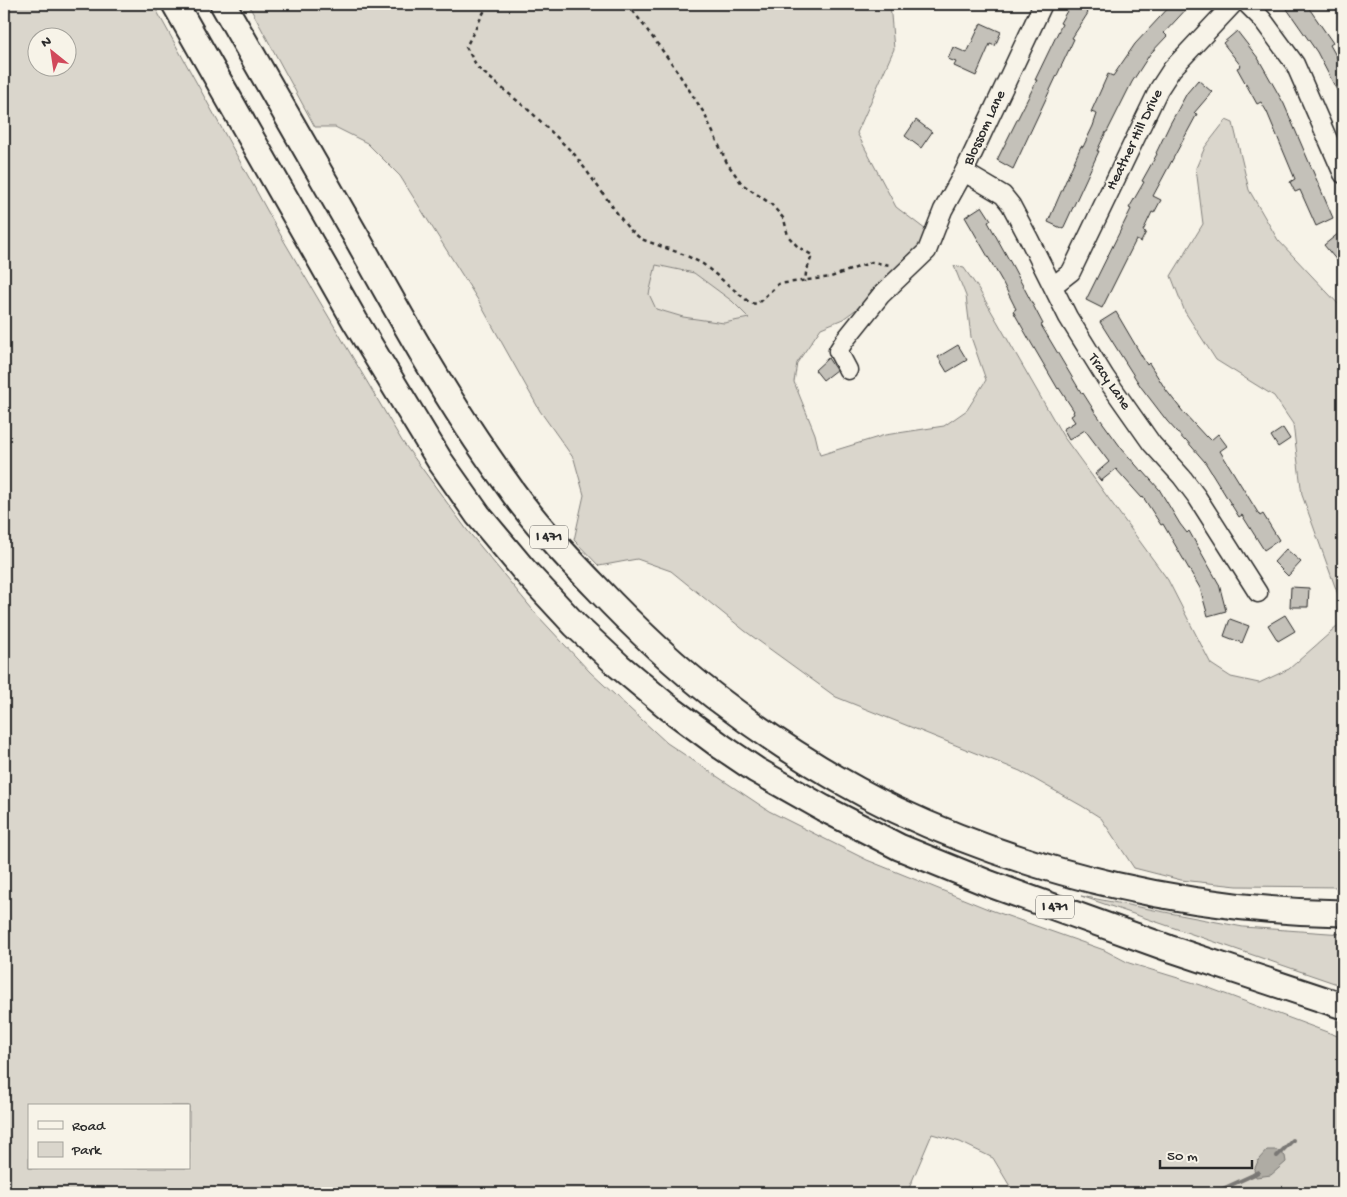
<svg xmlns="http://www.w3.org/2000/svg" width="1347" height="1197" font-family="'Gochi Hand',sans-serif">
	<rect width="100%" height="100%" fill="#f7f3e8"/>
	<filter id="ink" filterUnits="userSpaceOnUse"><feTurbulence type="fractalNoise" baseFrequency=".02" numOctaves="2"/><feDisplacementMap in="SourceGraphic" scale="10" xChannelSelector="R" yChannelSelector="G"/><feConvolveMatrix kernelMatrix="1 2 1 2 8 2 1 2 1" color-interpolation-filters="sRGB"/></filter>
	<g filter="url(#ink)">
		<!-- built -->
		<path fill="#e8e4da" d="M656,265L694,273L732,301L750,318L724,323L683,317L656,309L649,294Z"/>
		<!-- green -->
		<g fill="#dad6cc" stroke="#82807c" fill-rule="evenodd">
			<path d="M4,4H153L284,241L402,441L467,530L537,615L590,672L667,743L769,811L867,860L988,909L1104,950L1129,963L1201,985L1343,1038V1193H1014L993,1158L960,1142L932,1134L907,1193H4ZM38,38H68V68H38ZM29,1106H189V1168H29Z"/>
			<path d="M248,4H890L894,49L857,133L896,207L930,233L921,251L877,294L843,319L821,328L797,363L794,382L815,434L820,455L885,435L944,426L967,410L986,380L971,337L966,296L954,266L964,268L978,288L1063,436L1168,580L1211,664L1231,677L1259,683L1289,669L1338,626L1341,603L1302,495L1293,424L1274,396L1216,360L1185,312L1171,276L1203,224L1196,168L1205,147L1226,120L1233,123L1249,190L1278,240L1343,309V887L1237,886L1181,880L1134,868L1101,818L1082,806L1020,771L836,697L745,631L671,571L637,559L599,566L574,540L584,495L574,459L540,411L478,300L400,176L367,143L335,127H315ZM656,265L694,273L732,301L749,318L724,323L683,317L656,309L649,294Z"/>
			<path d="M1081,896L1243,927L1343,934V986Z"/>
		</g>
		<!-- water -->
		<path fill="#afaca4" stroke="#7a7874" d="M1267,1150H1277L1285,1156L1286,1162L1271,1175L1256,1177L1254,1170L1259,1159Z"/>
		<g fill="none" stroke-linecap="round" stroke-linejoin="round">
			<!-- stream -->
			<g stroke="#7a7874" stroke-width="4">
				<path d="M1277,1156L1293,1140"/>
				<path d="M1216,1193L1218,1191L1253,1175L1258,1172"/>
			</g>
		</g>
		<!-- building -->
		<g fill="#c4c1b9" stroke="#2b2b2b">
			<path d="M1071,4H1091L1087,12L1088,13L1072,38L1074,39L1013,169L997,160L1037,80H1035L1062,24L1060,23Z"/>
			<path d="M1172,4H1191L1164,33L1167,36L1150,54L1132,82L1107,132H1106L1097,151H1099L1063,229L1048,222L1081,146L1083,147L1093,126L1097,114L1091,112L1108,74L1113,76L1135,44Z"/>
			<path d="M1295,4H1306L1333,43L1330,45L1343,68V102L1317,52L1287,9Z"/>
			<path d="M981,23L1001,32L995,46L990,44L976,76L954,66L956,62L948,59L953,47L967,53Z"/>
			<path d="M1237,31L1258,58L1284,104L1333,218L1316,226L1300,190L1295,192L1290,182L1295,179L1267,112L1261,102L1257,104L1237,68L1241,66L1223,43Z"/>
			<path d="M1198,80L1212,92L1194,113L1197,114L1153,196L1161,200L1154,213L1152,212L1143,231L1146,232L1141,242L1136,240L1102,308L1086,300L1131,209L1129,208L1144,182L1142,181L1157,154L1156,153L1170,124L1187,93Z"/>
			<path d="M916,120L932,132L921,148L905,136Z"/>
			<path d="M982,206L991,220L988,222L1013,267L1043,324L1041,325L1082,394L1083,393L1095,412L1122,449L1142,472L1143,471L1159,489L1180,524L1187,533L1189,531L1219,584L1226,611L1208,616L1200,588L1163,524L1161,525L1143,497L1142,498L1116,469L1101,481L1095,474L1109,462L1085,430L1069,440L1063,429L1075,422L1071,416L1074,414L1073,412L1074,411L1059,388L1058,389L1030,341L1013,311L1016,309L1002,281L965,217Z"/>
			<path d="M1339,233L1343,239V258L1338,262L1324,245Z"/>
			<path d="M1116,312L1147,365L1149,363L1166,390L1184,413L1206,437L1207,436L1211,440L1218,434L1227,446L1220,451L1260,516L1263,514L1279,540L1264,550L1242,515L1239,517L1205,462L1186,440L1185,441L1167,421L1141,387L1100,322Z"/>
			<path d="M958,345L967,360L947,372L938,357Z"/>
			<path d="M828,358L836,370L823,380L815,370Z"/>
			<path d="M1283,428L1290,439L1278,447L1271,436Z"/>
			<path d="M1286,549L1301,562L1288,576L1274,562Z"/>
			<path d="M1291,587L1309,588L1308,607H1290Z"/>
			<path d="M1285,615L1295,631L1278,641L1268,625Z"/>
			<path d="M1230,619L1249,626L1242,643L1224,636Z"/>
		</g>
		<g fill="none" stroke-linecap="round" stroke-linejoin="round">
			<!-- minor casing -->
			<g stroke="#2b2b2b" stroke-width="21">
				<g id="minor">
					<path d="M1247,4L1262,19L1295,64L1343,174"/>
					<path d="M964,172L1003,195L1011,205L1029,239L1068,317L1105,377L1152,444L1182,477L1197,497L1258,593"/>
					<path d="M1053,286L1071,272L1159,89L1172,69L1233,4"/>
					<path d="M848,370L838,351L845,340L881,295L927,251L943,210L964,172L1043,4"/>
				</g>
			</g>
			<!-- highway casing -->
			<g stroke="#2b2b2b" stroke-width="29">
				<g id="highway">
					<path d="M175,4L355,321L440,461L478,515L524,570L575,625L619,666L668,707L722,747L756,770L823,808L899,847L990,884L1168,948L1343,1006"/>
					<path d="M223,4C268,82 313,160 357,238C403,321 449,404 505,481C531,519 563,553 595,586C632,625 671,663 714,696C770,739 832,779 896,810C1034,875 1192,911 1343,913"/>
				</g>
			</g>
			<!-- path -->
			<g stroke="#2b2b2b" stroke-width="2.5" stroke-dasharray="4 4" stroke-linecap="butt">
				<path d="M488,4L466,47L478,68L532,113L575,155L628,228L641,239L685,255L703,264L750,303L757,304L778,284L831,277L872,262L890,265"/>
				<path d="M628,4L673,65L704,113L727,163L742,184L771,204L784,219L788,236L798,247L812,255L806,273L805,282"/>
			</g>
			<!-- minor -->
			<use href="#minor" stroke="#f7f3e8" stroke-width="18"/>
			<!-- highway -->
			<use href="#highway" stroke="#f7f3e8" stroke-width="25"/>
		</g>
	</g>
	<g text-anchor="middle" dominant-baseline="central" stroke-width="4" stroke-linejoin="round" paint-order="stroke">
		<!-- shield labels -->
		<g fill="#f7f3e8" stroke="#686764" stroke-width="1">
			<rect x="530" y="525.5" width="38" height="23" rx="4"/>
			<rect x="1036" y="895.5" width="38" height="23" rx="4"/>
		</g>
		<g font-size="14" font-weight="bold" fill="#2b2b2b">
			<text x="549" y="537">I 471</text>
			<text x="1055" y="907">I 471</text>
		</g>
		<!-- street labels -->
		<g font-size="15" fill="#2b2b2b" stroke="#f7f3e8">
			<text transform="translate(985 128) rotate(-65)">Blossom Lane</text>
			<text transform="translate(1135 140) rotate(-64)">Heather Hill Drive</text>
			<text transform="translate(1109 382) rotate(56)">Tracy Lane</text>
		</g>
	</g>
	<!-- margin -->
	<rect width="1347" height="1197" fill="none" stroke="#f7f3e8" stroke-width="20"/>
	<rect x="10" y="10" width="1327" height="1177" fill="none" stroke="#2b2b2b" stroke-width="2" filter="url(#ink)"/>
	<!-- legend -->
	<rect x="28" y="1104" width="162" height="65" fill="#f7f3e8" stroke="#a5a39c"/>
	<rect x="38" y="1121" width="25" height="8" fill="#f7f3e8" stroke="#a5a39c"/>
	<text x="72" y="1130" font-size="15" fill="#2b2b2b">Road</text>
	<rect x="38" y="1142" width="25" height="15" fill="#dad6cc" stroke="#a5a39c"/>
	<text x="72" y="1154" font-size="15" fill="#2b2b2b">Park</text>
	<!-- north arrow -->
	<g transform="translate(52 52) rotate(330)"><circle r="24" fill="#f7f3e8" stroke="#a5a39c"/>
	<path d="M0-4L9 19L0 12L-9 19Z" fill="#d1495b"/>
	<text y="-8" font-size="14" font-weight="bold" text-anchor="middle" fill="#2b2b2b">N</text>
	</g>
	<!-- scale -->
	<path d="M1160 1160v8h92v-8" fill="none" stroke="#2b2b2b" stroke-width="2.5"/>
	<text x="1167" y="1160" font-size="15" fill="#2b2b2b" stroke="#f7f3e8" stroke-width="4" paint-order="stroke">50 m</text>
</svg>
